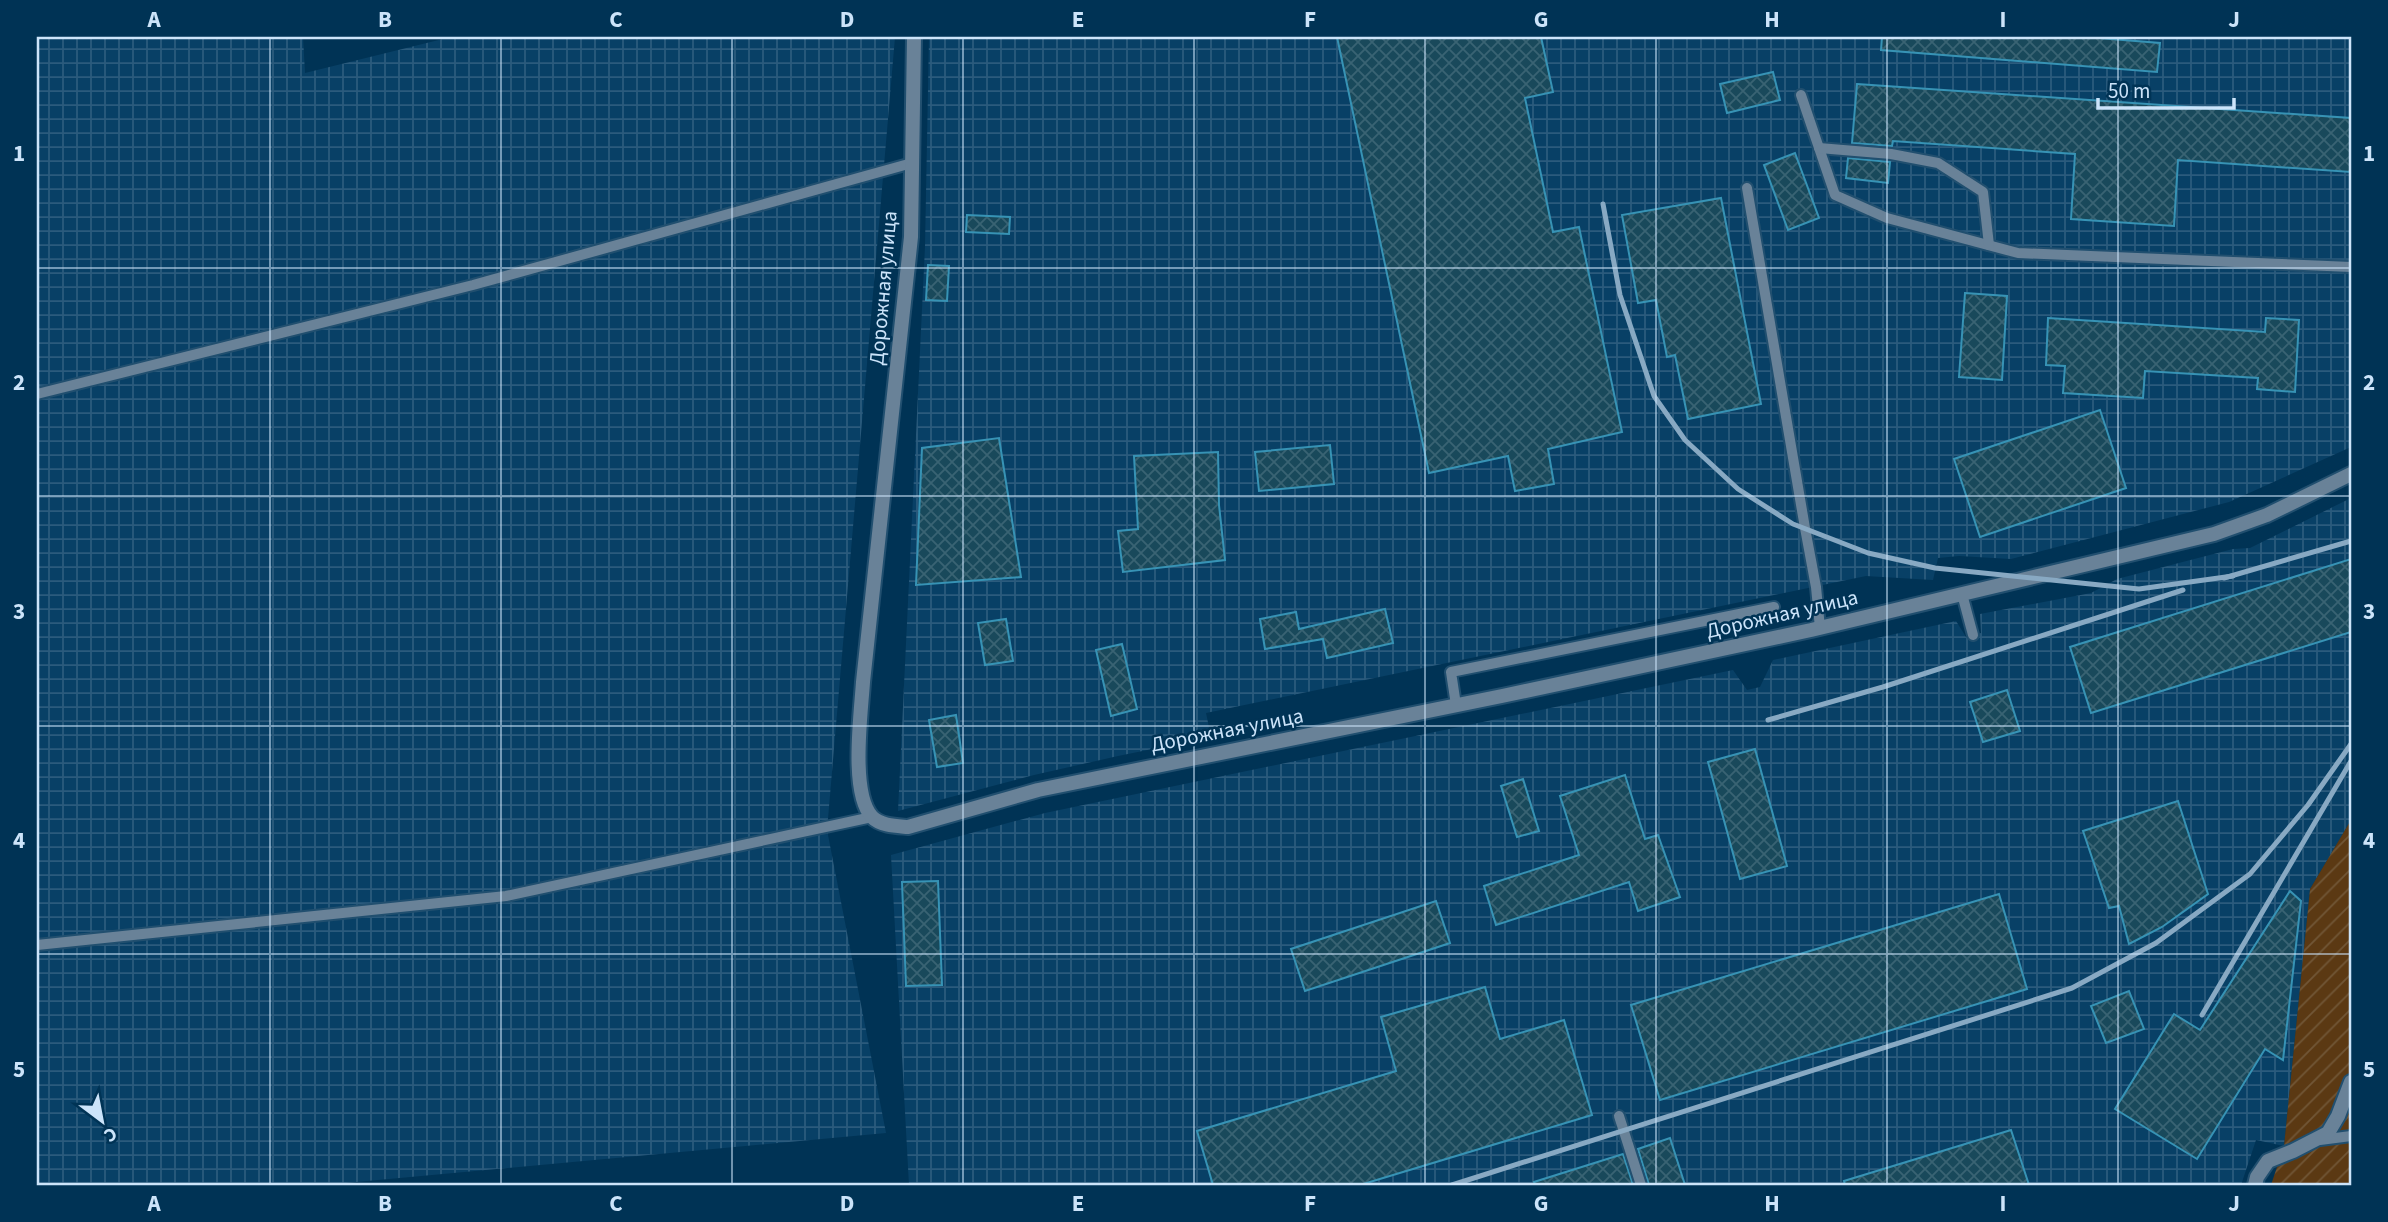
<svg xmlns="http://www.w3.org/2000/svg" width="2388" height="1222" font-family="'Source Sans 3',sans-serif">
	<defs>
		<pattern id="industrial-grid" width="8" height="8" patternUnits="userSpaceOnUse" patternTransform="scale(1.75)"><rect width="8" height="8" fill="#084066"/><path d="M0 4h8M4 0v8" fill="none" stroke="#2b5b7d"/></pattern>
		<pattern id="garden-furrows" width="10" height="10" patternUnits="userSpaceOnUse" patternTransform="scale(1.75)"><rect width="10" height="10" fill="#5b3913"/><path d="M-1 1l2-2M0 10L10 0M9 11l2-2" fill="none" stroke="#715636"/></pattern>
		<pattern id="building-cross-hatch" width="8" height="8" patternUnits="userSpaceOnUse" patternTransform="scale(1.75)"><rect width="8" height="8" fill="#19495b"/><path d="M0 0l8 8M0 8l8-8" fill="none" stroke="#396373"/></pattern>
	</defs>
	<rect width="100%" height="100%" fill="#035"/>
	<!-- industrial -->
	<g fill="url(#industrial-grid)">
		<path d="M37,37H303L305,73L451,37H895L827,830L886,1133L324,1185H37Z"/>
		<path d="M929,37H2351V447L2229,502L2011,559L1959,556L1938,558L1933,580L1866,576L1206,713L1211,737L1118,756L1034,775L898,811L925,247Z"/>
		<path d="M2351,498V820L2310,889L2284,1146L2256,1140L2241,1185H909L891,855L1045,813L1733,670L1747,690L1760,687L1773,660L1956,621L1966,637L1981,633L1980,614L2091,593L2117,579L2233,549L2250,548Z"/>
	</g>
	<!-- garden -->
	<path fill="url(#garden-furrows)" d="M2351,820V1185H2271L2284,1146L2310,889Z"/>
	<!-- building -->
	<g fill="url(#building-cross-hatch)" stroke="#3793b5" stroke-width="2">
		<path d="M1337,37H1541L1553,92L1525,98L1553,232L1579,227L1622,432L1548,449L1554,484L1515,491L1508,456L1429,473Z"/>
		<path d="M1882,37H2086L2160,43L2157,72L1881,50Z"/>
		<path d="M1773,72L1780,100L1727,113L1720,84Z"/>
		<path d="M1857,84L2351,118V172L2178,160L2174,226L2071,219L2075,154L1893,141L1892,146L1852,143Z"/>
		<path d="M1795,153L1819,218L1788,230L1764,165Z"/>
		<path d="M1848,158L1890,162L1888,183L1846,178Z"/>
		<path d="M1721,198L1761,404L1688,419L1675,355L1667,357L1656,300L1638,303L1622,215Z"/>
		<path d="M967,215L1010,217L1009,234L966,232Z"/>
		<path d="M928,265L949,266L947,301L926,300Z"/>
		<path d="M1965,293L2007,296L2002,380L1959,377Z"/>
		<path d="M2048,318L2265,332L2266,318L2299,320L2295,392L2257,389L2258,378L2145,371L2143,398L2063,393L2065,366L2046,365Z"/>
		<path d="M2100,410L2126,488L1980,537L1954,459Z"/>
		<path d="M999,438L1021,577L916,585L922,448Z"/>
		<path d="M1330,445L1334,484L1259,491L1255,452Z"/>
		<path d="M1218,452L1219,505L1225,560L1123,572L1118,531L1138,529L1134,456Z"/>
		<path d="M2351,559V632L2091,713L2070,647Z"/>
		<path d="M1385,609L1393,643L1327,658L1323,639L1265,649L1260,619L1296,612L1299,629Z"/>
		<path d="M1006,619L1013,661L985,665L978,623Z"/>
		<path d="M1122,644L1137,709L1111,716L1096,650Z"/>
		<path d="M2007,690L2020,731L1983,742L1970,702Z"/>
		<path d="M956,715L963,763L937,767L929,720Z"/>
		<path d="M1755,749L1787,866L1740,879L1708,762Z"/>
		<path d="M1625,775L1645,839L1658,835L1680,897L1638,911L1629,882L1496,925L1484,886L1579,855L1560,796Z"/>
		<path d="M1523,779L1539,831L1517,837L1501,786Z"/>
		<path d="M2178,801L2208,894L2162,927L2129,944L2119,906L2109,908L2083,831Z"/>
		<path d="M938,881L942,985L906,986L902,882Z"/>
		<path d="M2290,891L2301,901L2283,1060L2265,1049L2197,1159L2115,1109L2174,1014L2200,1030Z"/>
		<path d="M1999,894L2027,989L1660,1100L1631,1005Z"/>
		<path d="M1436,901L1450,943L1305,991L1291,949Z"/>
		<path d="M1485,987L1500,1039L1564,1020L1592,1115L1360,1185H1213L1197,1131L1396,1071L1381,1017Z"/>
		<path d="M2129,991L2144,1029L2106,1043L2091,1006Z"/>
		<path d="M2011,1130L2029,1185H1845L1844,1181Z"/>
		<path d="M1670,1138L1685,1185H1649L1638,1149Z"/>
		<path d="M1623,1154L1633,1185H1535L1534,1182Z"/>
	</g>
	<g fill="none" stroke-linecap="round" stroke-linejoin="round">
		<!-- service casing -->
		<g stroke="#214f6f" stroke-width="14">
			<g id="service">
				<path d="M1801,95L1835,195L1887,218L2018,253L2351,267"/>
				<path d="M1819,148L1891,154L1938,163L1983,192L1989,245"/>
				<path d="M1747,188L1805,528L1816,587L1820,628"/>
				<path d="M37,394L473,285L912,163"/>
				<path d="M1962,594L1973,635"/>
				<path d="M1456,705L1451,672L1774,607"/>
				<path d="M37,945L506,896L872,817"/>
				<path d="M1619,1116L1641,1185"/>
				<path d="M2320,1140L2351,1136"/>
			</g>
		</g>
		<!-- minor casing -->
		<g stroke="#214f6f" stroke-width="18">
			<g id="minor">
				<path d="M914,37L911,237L863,682C861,714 850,793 872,817C881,826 897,826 908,827L1038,790L1502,696L1811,630L2214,534L2267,515L2351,474"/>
				<path d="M2255,1185L2257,1177L2268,1161L2293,1151L2328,1133L2338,1116L2351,1082"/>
			</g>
		</g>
		<!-- service -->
		<use href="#service" stroke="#698298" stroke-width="10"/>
		<!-- minor -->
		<use href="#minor" stroke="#698298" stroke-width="14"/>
		<!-- rail -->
		<g stroke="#88a9c3" stroke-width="5">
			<path d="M1603,204L1620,295L1654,396L1685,440L1738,489L1793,524L1868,553L1935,568L2139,589L2233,576"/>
			<path d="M2224,578L2351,541"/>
			<path d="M1768,720L1883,687L2183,590"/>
			<path d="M2202,1015L2351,761"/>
			<path d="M1452,1185L2072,988L2156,943L2250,874L2308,805L2351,744"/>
		</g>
	</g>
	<!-- grid -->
	<path fill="none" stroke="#cce4fa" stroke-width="2" stroke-opacity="0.55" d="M270,37V1185M501,37V1185M732,37V1185M963,37V1185M1194,37V1185M1425,37V1185M1656,37V1185M1887,37V1185M2118,37V1185M37,268H2351M37,496H2351M37,726H2351M37,954H2351"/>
	<g text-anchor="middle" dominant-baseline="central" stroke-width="5" stroke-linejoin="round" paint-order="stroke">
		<!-- street labels -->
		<g font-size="21" fill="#cce4fa" stroke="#035">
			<text transform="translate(883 288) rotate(-85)">Дорожная улица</text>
			<text transform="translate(1782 614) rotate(-13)">Дорожная улица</text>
			<text transform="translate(1227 730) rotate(-11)">Дорожная улица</text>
		</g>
	</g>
	<!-- border -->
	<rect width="2388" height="1222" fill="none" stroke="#003355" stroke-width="77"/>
	<!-- north arrow -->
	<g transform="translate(102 1121) rotate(148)" stroke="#003355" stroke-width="5" paint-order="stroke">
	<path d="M0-5L12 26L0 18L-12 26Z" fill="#cce4fa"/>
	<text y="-10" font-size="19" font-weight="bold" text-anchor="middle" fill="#cce4fa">С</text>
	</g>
	<!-- scale -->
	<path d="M2098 98v10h136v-10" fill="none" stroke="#cce4fa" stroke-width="3.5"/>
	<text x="2108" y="98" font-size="21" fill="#cce4fa" stroke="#003355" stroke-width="5" paint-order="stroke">50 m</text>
	<rect x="38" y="38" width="2312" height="1146" fill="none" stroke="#cce4fa" stroke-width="2.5"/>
	<g font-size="23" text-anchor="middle" font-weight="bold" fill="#cce4fa">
		<text x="154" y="27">A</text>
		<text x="385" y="27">B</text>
		<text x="616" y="27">C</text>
		<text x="847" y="27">D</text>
		<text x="1078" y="27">E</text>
		<text x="1310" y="27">F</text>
		<text x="1541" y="27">G</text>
		<text x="1772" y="27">H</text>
		<text x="2003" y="27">I</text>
		<text x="2234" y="27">J</text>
		<text x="19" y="161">1</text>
		<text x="2369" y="161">1</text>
		<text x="19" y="390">2</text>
		<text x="2369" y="390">2</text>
		<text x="19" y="619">3</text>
		<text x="2369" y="619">3</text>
		<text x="19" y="848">4</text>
		<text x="2369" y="848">4</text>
		<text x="19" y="1077">5</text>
		<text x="2369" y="1077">5</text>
		<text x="154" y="1211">A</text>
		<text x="385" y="1211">B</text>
		<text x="616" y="1211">C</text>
		<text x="847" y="1211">D</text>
		<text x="1078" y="1211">E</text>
		<text x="1310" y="1211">F</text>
		<text x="1541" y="1211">G</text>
		<text x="1772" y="1211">H</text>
		<text x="2003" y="1211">I</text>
		<text x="2234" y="1211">J</text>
	</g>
</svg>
